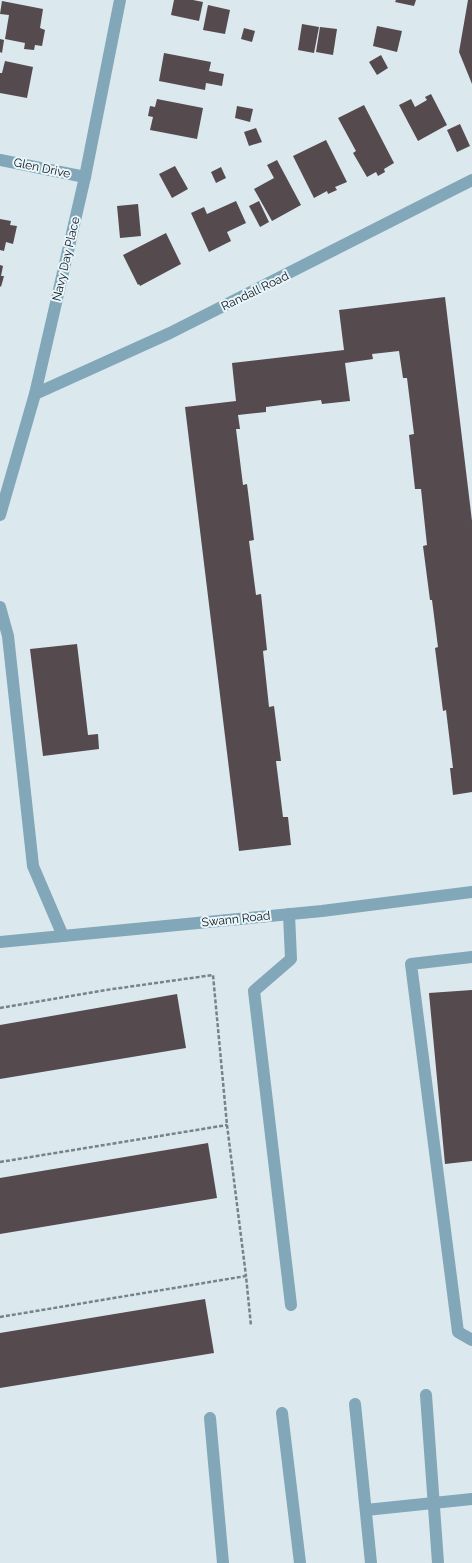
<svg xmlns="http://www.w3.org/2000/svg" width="472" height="1563" font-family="Raleway,sans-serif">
	<rect width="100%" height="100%" fill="#dbe8ee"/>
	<!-- building -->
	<g fill="#554a4e">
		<path d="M174,0H193L203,2L199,21L171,15Z"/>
		<path d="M396,0H416L414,6L395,2Z"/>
		<path d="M468,0H472V84L459,52Z"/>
		<path d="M2,1L43,9L40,28L45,30L42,46L35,45L34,50L24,49L25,43L5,39L9,15L0,14Z"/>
		<path d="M208,5L230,10L225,34L203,30Z"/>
		<path d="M302,24L319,27L314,53L298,50Z"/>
		<path d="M377,26L402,31L397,52L373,46Z"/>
		<path d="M320,27L337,29L333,55L316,52Z"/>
		<path d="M244,28L255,31L252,42L241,39Z"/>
		<path d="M0,39L4,40L2,53L0,52Z"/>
		<path d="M164,53L211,62L209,71L224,74L222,86L206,83L205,90L159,81Z"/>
		<path d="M381,55L388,68L377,75L369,62Z"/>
		<path d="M5,61L33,67L27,98L0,93V73H2Z"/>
		<path d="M431,94L447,125L418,141L399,105L411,99L415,107L427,100L425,97Z"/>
		<path d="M157,99L203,108L197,139L150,130L153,117L148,116L150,106L155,107Z"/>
		<path d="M364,105L394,163L384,169L385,172L378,176L376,172L367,177L353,153L356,151L338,118Z"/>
		<path d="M237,106L253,109L250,122L235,118Z"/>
		<path d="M460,124L470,146L457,152L447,130Z"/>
		<path d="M256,128L262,142L249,146L244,132Z"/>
		<path d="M326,140L347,182L335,187L337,190L328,194L327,191L314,198L293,156Z"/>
		<path d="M277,160L301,205L272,221L254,189L274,178L267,165Z"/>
		<path d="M175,166L188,189L172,198L159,174Z"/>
		<path d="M221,167L226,178L216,183L211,172Z"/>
		<path d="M236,201L246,223L227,232L231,241L209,252L191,213L204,207L207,214Z"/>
		<path d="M259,201L269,222L260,227L249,206Z"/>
		<path d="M138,204L141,236L120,238L117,206Z"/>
		<path d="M0,219L11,221L10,225L17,226L13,244L6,242L4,251L0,250Z"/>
		<path d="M166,233L181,264L140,286L139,284L138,285L123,255Z"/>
		<path d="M0,265L3,266L1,276H4L1,287L0,286Z"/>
		<path d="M445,297L472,521V792L453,795L450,768H453L446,710L443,711L435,648L438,647L432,600H430L423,546L427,545L421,489H415L409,435L414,434L407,378H403L399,351L372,354L373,359L345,363L350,401L322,404L321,400L266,407V412L238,415L240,429H236L243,485L247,484L254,540L249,541L256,595L261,594L267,650L263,651L269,707L274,706L281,761H276L283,817H288L291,845L239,851L185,407L236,401L232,363L344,350L339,310Z"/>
		<path d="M77,644L88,735L98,734L99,749L43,756L30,649Z"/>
		<path d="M472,990V1161L445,1164L429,993Z"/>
		<path d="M177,994L186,1048L0,1079V1025Z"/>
		<path d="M208,1143L217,1198L0,1234V1178Z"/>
		<path d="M205,1299L214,1353L0,1388V1333Z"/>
	</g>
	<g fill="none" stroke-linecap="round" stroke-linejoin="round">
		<!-- path -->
		<g stroke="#798286" stroke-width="2.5" stroke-dasharray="4 2" stroke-linecap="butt">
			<path d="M0,1008L106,990L213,975L227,1125L246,1276"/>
			<path d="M0,1162L227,1125"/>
			<path d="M0,1317L246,1276L251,1326"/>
		</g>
		<!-- lane -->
		<g stroke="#81a7b8" stroke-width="12">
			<path d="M0,607L8,636L33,866L63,936"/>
			<path d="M289,914L291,959L254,991L291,1305"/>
			<path d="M472,957L411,964L458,1332L472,1340"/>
			<path d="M426,1395L438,1563"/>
			<path d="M355,1404L371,1563"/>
			<path d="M282,1413L300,1563"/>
			<path d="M210,1418L223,1563"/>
			<path d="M366,1510L472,1499"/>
		</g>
		<!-- street -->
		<g stroke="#81a7b8" stroke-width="12">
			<path d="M0,160L85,177"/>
			<path d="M35,394L170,333L472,180"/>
			<path d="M0,515L35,394L85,177L120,0"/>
			<path d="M0,942L322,911L472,892"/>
		</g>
	</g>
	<g text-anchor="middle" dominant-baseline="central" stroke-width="4" stroke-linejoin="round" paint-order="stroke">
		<!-- street labels -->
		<g font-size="12" fill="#111517" stroke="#e8f5fb">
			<text transform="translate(42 168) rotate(12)">Glen Drive</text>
			<text transform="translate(66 259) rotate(-77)">Navy Day Place</text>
			<text transform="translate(255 291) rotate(-26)">Randall Road</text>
			<text transform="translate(236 919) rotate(-6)">Swann Road</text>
		</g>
	</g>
</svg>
